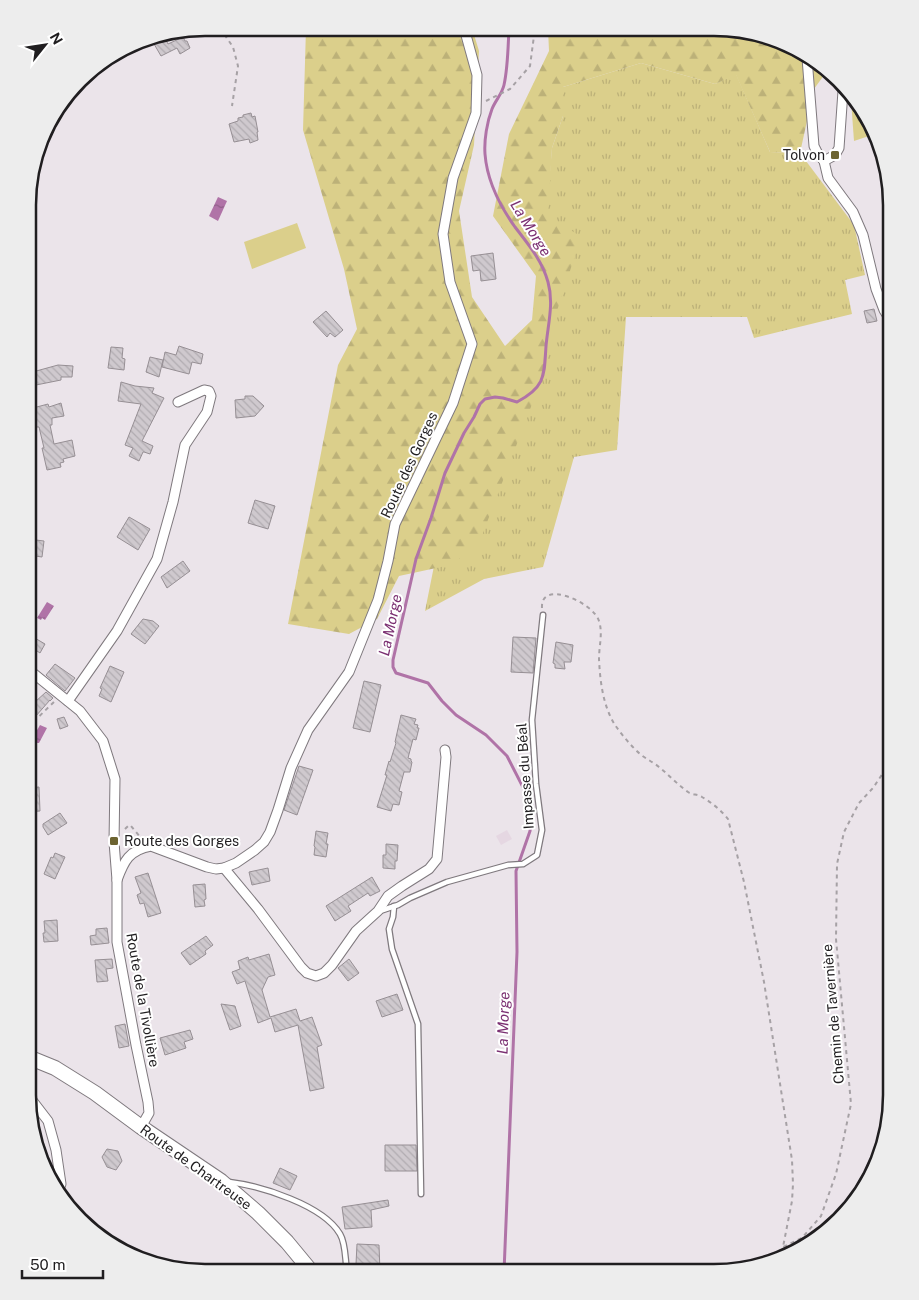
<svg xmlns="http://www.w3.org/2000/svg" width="919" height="1300" font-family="'Public Sans',sans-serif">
	<defs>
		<pattern id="grass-tufts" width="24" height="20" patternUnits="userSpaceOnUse" patternTransform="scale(1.25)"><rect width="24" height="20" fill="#dbcf8b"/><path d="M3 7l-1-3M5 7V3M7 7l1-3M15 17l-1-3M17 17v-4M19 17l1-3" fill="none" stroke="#bcb178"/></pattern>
		<pattern id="forest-firs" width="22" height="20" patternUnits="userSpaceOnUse" patternTransform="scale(1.25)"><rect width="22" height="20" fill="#dbcf8b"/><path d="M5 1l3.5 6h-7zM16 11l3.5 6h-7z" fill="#bcb178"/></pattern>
		<pattern id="water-ripples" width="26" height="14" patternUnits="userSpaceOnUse" patternTransform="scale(1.25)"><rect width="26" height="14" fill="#b073a7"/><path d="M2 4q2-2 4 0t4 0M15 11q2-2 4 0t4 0" fill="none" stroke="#8f5e88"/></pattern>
		<pattern id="building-back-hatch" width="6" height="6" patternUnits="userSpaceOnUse" patternTransform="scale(1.25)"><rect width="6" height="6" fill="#cfc9ce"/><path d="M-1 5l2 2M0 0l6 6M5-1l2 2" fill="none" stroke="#b1acb1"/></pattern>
	</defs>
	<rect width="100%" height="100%" fill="#ebe4ea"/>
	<!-- built -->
	<path fill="#e5d7e2" d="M507,830L512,839L501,845L496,836Z"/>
	<!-- grass -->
	<g fill="url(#grass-tufts)">
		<path d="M641,63L715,84L736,74L770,152L800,153L854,225L865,275L845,280L852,314L754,338L747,317H626L617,450L574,457L543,567L484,579L425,611L437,551L530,408L552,148L563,116V87Z"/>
		<path d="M851,100L873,127L875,134L854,141Z"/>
	</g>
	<!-- forest -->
	<path fill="url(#forest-firs)" d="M306,28H472L479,51L474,145L459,211L472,297L505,346L532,320L536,276L493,216L509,134L549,51L548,29H737L822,64L827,71L814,89L800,153L770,152L736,75L715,84L641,63L563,87V116L552,148L548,215L581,237L553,323L545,370L478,546L450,565L399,576L377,619L349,634L288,624L338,365L357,329L344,269L303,130Z"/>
	<!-- garden -->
	<path fill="#dbcf8b" d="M297,223L306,248L252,269L244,242Z"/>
	<!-- water -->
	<g fill="url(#water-ripples)">
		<path d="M218,197L227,201L218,221L209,216Z"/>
		<path d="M47,602L54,606L45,620L42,618L41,620L37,618Z"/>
		<path d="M40,725L47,728L39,743H35L32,739Z"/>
	</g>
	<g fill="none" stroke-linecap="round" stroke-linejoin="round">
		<!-- stream -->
		<path stroke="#b073a7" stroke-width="3" d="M504,1272L517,952L516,871L530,831L532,811L529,799L507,756L486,735L456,715L442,701L428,683L396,673L393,667V660L416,559L431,518L445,473L464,433L474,417L480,404L485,399L495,397L503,398L517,402C546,387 544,375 546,346C548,324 554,303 548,282C542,260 528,244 515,227C500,206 487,180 485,154C484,140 487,122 492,109C495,101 502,94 504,85C508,67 508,47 509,28"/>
	</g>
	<!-- building -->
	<g fill="url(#building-back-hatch)" stroke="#968f94">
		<path d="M163,34L168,44L183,37L185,41H187L190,48L180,54L177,48L161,56L150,37Z"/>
		<path d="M251,113L252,117L255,116L258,132H257L258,140L250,143L249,139L234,142L229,124L238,121V118L243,117V115Z"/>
		<path d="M493,253L496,279L481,281L480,270L473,271L471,256Z"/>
		<path d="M874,309L877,321L867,323L864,311Z"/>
		<path d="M326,311L343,330L335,337L330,333L327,337L313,322Z"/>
		<path d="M179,346L203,354L201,364L192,362L189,374L162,367L165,352L176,355Z"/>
		<path d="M111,347L123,348L122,358L125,359L124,370L108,368Z"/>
		<path d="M150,357L163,360L159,377L146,372Z"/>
		<path d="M58,365L73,366L72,377H61V380L36,385L35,382L29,383V373Z"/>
		<path d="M121,382L135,386L154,388L152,393L164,398L142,441L153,446L150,454L144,452H143L139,461L129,456L133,448L125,445L141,404L118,401Z"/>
		<path d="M245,396H253L264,406L255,416L236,418L235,400L245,399Z"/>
		<path d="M61,403L64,416L52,418V425H50L54,444L72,440L75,456L63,459L64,462L60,463L61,467L47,470L42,448H44L39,427H36L33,408L48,404L49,407Z"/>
		<path d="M255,500L275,506L268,529L248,523Z"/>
		<path d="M129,517L150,529L138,550L117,537Z"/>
		<path d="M28,539L44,541L42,557L28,555Z"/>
		<path d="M183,561L190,571L167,588L161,577Z"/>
		<path d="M143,619L153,621L159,626L145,644L131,634Z"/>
		<path d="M28,634L45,644L40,653L28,645Z"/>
		<path d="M513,637L536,638L533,673L511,672Z"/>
		<path d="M556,642L573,645L571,662H564L565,669L555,668V664L553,663Z"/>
		<path d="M55,664L75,678L65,691L46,675Z"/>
		<path d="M110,666L124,672L111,702L99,696L102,689L100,688Z"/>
		<path d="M364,681L381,685L370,732L353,728Z"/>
		<path d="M46,692L53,698L50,701V700L28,725V704L33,700L35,702Z"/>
		<path d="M401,715L416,719L414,724L418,725L417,728H419L416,740L413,739L408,758L411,759V761L412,762L410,772H404L399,791L402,792L399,805L393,804L391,811L377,807L387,775H385L389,761L390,762L396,743L395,742Z"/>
		<path d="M64,717L68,726L60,729L57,719Z"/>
		<path d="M299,766L313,770L297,815L284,810Z"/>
		<path d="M39,787L40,811L28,812V788Z"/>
		<path d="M60,813L67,823L48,835L43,827V824Z"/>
		<path d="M316,831L328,833L326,844H328L326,857L314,855L315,847L314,846Z"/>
		<path d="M386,844L398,845L397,861H395V869L383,868V855H386Z"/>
		<path d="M55,853L65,857L55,879L44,874L51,857L53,858Z"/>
		<path d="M268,868L270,881L252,885L249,872Z"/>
		<path d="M148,873L161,913L148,917L144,903L140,904L137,895L141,893L135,877Z"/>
		<path d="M372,877L380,891L370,896L368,893L348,906L351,911L335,921L326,906Z"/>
		<path d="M205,884L206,899L204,900L205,906L195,907L193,885Z"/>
		<path d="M57,920L58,941L44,942L43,933H45L44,921Z"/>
		<path d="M107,928L109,943L91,945L90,936L96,935V929Z"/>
		<path d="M206,936L213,945L205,951L206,954L190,965L181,953Z"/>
		<path d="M269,954L275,975L268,977L262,990L270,1017L296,1009L300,1021L312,1017L322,1045L317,1047L324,1088L310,1091L298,1025L275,1032L271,1018L258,1023L245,981L237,984L232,972L240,969L238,961L248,957L249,960Z"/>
		<path d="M112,959L113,968L106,969L108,981L97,982L95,960Z"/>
		<path d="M349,959L359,973L348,981L338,968Z"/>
		<path d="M397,994L403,1010L382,1017L376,1001Z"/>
		<path d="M221,1004L235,1006L241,1026L230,1030Z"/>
		<path d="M125,1024L129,1046L119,1048L115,1026Z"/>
		<path d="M190,1030L193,1039L184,1042L186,1048L165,1055L160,1038Z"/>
		<path d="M385,1145H416L417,1171H385Z"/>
		<path d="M107,1149L118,1151L122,1161L116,1170L107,1167L102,1157Z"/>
		<path d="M280,1168L297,1176L290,1190L273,1183Z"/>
		<path d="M388,1200L389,1206L371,1210L372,1227L345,1229L342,1207Z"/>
		<path d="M357,1244L379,1245L380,1272H368V1264H356Z"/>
	</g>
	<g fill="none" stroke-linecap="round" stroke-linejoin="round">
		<!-- lane casing -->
		<g stroke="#7f797e" stroke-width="7">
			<g id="lane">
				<path d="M394,906L393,917L389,929L392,949L418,1024L421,1194"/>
				<path d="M380,911L398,905L410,898L447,882L508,865L523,864L537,855L542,830L536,784L532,720L543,615"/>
				<path d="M229,1182C261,1186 323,1205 340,1234C346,1244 345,1260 347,1271"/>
			</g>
		</g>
		<!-- street casing -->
		<g stroke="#7f797e" stroke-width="11">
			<g id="street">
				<path d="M807,58L814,146L818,154L824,161"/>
				<path d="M824,161L828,178L853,212L863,235L876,289L884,310L891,321"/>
				<path d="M824,161L835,155L839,148L843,91"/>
				<path d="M28,669L80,711L103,741L115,779L114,842L117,880V942L136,1045L148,1102L149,1113L141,1127"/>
				<path d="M68,701L117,631L157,559L173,502L185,445L207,412L211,396L209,391L204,390L178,402"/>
				<path d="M224,868L258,909L301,967L307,973L316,976L324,973L332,965L356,931L378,911L388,896L402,886L429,869L437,859L446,757L445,750"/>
				<path d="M117,880C124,861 129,850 151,846L207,867L216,869L224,868L236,863L255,850L264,842L270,832L278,810L291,768L308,730L349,672L378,600L388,561L395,524L453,403L472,344L450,282L443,234L453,178L476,113L477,75L464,28"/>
				<path d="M28,1095L48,1121L56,1150L61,1184L59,1189"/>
			</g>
		</g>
		<!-- primary casing -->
		<g stroke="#7f797e" stroke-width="16">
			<path id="primary" d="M28,1057L55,1068L95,1093L141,1127L221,1181L258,1213L287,1242L311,1271"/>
		</g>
		<!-- path -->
		<g stroke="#a6a1a5" stroke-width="2" stroke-dasharray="4 4" stroke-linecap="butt">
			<path d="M220,28L233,47L238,66L232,106"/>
			<path d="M486,101L510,89L530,66L535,28"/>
			<path d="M542,608C540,579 593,602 599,621C603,633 599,646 599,659C600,681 603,706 615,725C622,735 631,746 640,754C646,759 653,762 659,767C669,775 678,785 688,792C692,795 698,794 702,797C711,802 722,811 728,819L744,882L764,982L792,1160L793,1184L792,1201L783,1247"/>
			<path d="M28,727L54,702"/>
			<path d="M125,829L129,825L131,826L141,838"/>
			<path d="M773,1259L783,1247L802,1238L821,1216L836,1174L851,1104L836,939L837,864L844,832L859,803L873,788L885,770L891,756"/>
		</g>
		<!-- lane -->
		<use href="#lane" stroke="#fff" stroke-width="4.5"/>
		<!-- street -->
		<use href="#street" stroke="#fff" stroke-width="9"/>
		<!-- primary -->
		<use href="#primary" stroke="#fff" stroke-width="14"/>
	</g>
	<!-- markers -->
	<g fill="#6d6431" stroke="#fff" stroke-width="2">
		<rect x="830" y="150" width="10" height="10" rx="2.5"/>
		<rect x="109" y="836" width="10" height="10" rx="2.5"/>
	</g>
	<g text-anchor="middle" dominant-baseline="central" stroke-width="4" stroke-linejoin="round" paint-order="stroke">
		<!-- poi labels -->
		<g font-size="14" fill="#201e20" stroke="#fff" text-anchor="end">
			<text x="825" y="155">Tolvon</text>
			<text x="124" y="841" text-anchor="start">Route des Gorges</text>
		</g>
		<!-- street labels -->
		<g font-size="14" fill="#201e20" stroke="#fff">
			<text transform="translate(409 465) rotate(-65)">Route des Gorges</text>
			<text transform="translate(525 776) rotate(-94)">Impasse du Béal</text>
			<text transform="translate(143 1000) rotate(80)">Route de la Tivollière</text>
			<text transform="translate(833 1014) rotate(-95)">Chemin de Tavernière</text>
			<text transform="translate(196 1167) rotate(36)">Route de Chartreuse</text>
		</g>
		<!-- water labels -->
		<g font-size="15" font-style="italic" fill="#7b3072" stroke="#fff">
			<text transform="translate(531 228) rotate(58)">La Morge</text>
			<text transform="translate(390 625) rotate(-78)">La Morge</text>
			<text transform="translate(503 1023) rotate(-88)">La Morge</text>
		</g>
	</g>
	<!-- crop -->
	<path d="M0 0H919V1300H0ZM205 36H714A169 169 0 0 1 883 205V1095A169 169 0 0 1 714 1264H205A169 169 0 0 1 36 1095V205A169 169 0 0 1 205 36Z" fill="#ededed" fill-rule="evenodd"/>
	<path fill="none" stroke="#201e20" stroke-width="2.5" d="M205 36H714A169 169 0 0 1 883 205V1095A169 169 0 0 1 714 1264H205A169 169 0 0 1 36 1095V205A169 169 0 0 1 205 36Z"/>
	<!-- north arrow -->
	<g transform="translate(45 45) rotate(60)" stroke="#ffffff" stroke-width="4" paint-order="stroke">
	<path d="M0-4L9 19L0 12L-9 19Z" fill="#201e20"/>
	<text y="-8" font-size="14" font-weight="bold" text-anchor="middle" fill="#201e20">N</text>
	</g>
	<!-- scale -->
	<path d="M22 1270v8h81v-8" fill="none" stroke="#201e20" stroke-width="2.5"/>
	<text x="30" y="1270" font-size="15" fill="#201e20" stroke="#ffffff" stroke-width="4" paint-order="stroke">50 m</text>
</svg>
